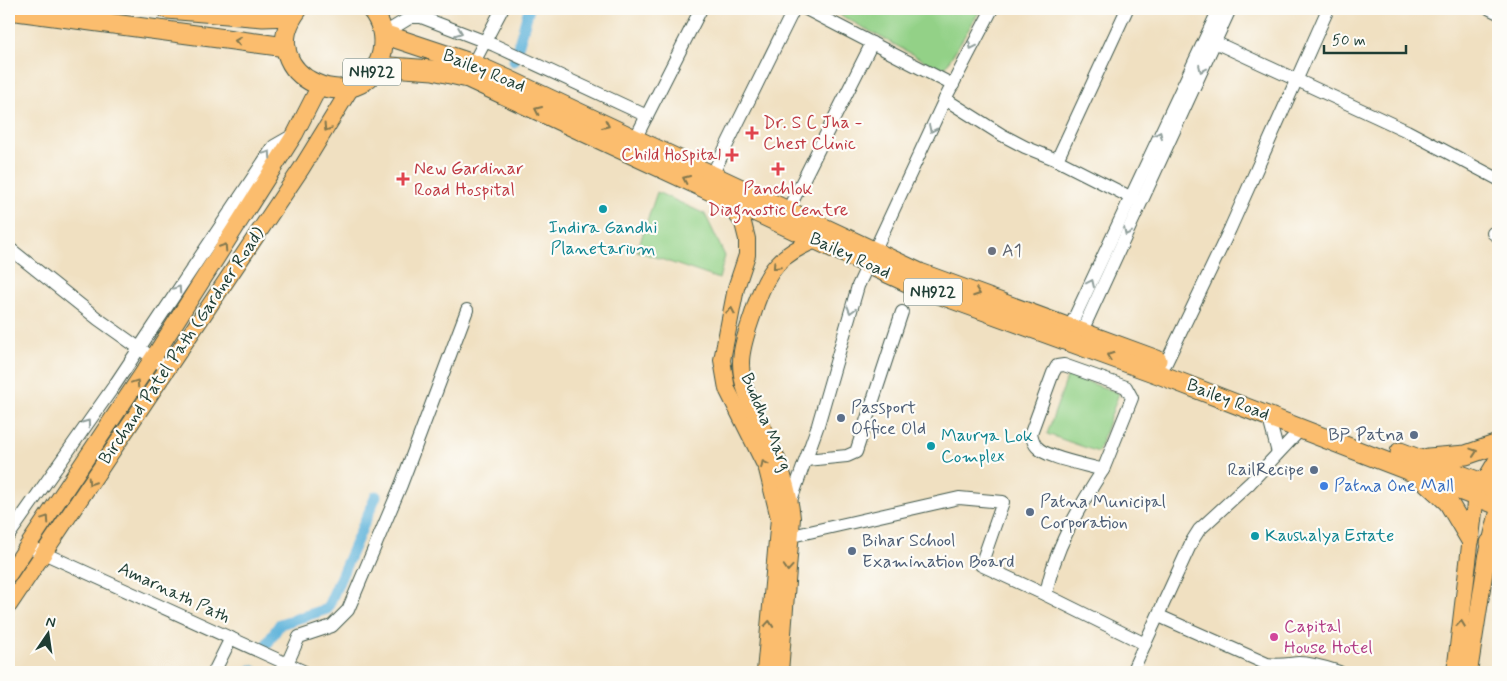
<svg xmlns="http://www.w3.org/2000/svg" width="1507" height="681" font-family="Mynerve,sans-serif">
	<rect width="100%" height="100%" fill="#fdfcf7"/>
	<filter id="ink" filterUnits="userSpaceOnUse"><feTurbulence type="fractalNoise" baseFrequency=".02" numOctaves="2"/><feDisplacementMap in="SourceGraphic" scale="10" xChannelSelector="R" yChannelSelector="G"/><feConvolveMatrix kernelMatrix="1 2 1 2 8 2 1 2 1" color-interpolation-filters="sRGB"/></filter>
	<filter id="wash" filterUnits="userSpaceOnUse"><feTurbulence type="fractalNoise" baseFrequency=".0096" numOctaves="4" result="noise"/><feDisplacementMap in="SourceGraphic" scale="20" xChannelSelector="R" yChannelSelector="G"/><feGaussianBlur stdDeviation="1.12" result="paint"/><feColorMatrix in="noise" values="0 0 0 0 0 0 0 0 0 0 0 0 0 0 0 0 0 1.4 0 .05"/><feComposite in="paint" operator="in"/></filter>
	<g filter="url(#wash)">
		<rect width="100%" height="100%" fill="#f0e0c1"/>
		<!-- green -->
		<g fill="#93d187" stroke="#59875e">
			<path d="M829,9H981L943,71Z"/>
			<path d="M657,192L705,214L725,256L719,279L637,251Z"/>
			<path d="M1068,375L1119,393L1098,452L1047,434Z"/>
		</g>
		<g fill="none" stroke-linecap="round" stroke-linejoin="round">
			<!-- canal -->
			<g stroke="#5eb3da" stroke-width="11">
				<path d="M514,61L529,9"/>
				<path d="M267,644L280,624L327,609L376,496"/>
				<path d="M251,670L255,672"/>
			</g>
		</g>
	</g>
	<g filter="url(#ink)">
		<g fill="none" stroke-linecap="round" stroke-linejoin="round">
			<!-- minor casing -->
			<g stroke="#3e5549" stroke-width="14">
				<g id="minor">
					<path d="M806,9L953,85"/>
					<path d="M1490,9L1498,13"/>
					<path d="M383,34L411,17H421L494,45L647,116"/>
					<path d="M1208,39L1407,131L1498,179"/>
					<path d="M473,64L502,9"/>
					<path d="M945,99L1002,135L1025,147L1057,160L1136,200"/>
					<path d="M632,145L701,9"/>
					<path d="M1057,160L1127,9"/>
					<path d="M712,175L794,9"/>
					<path d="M788,210L872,43"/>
					<path d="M1493,233L1498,236"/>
					<path d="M9,248L98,319L167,368"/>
					<path d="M1070,327L1219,9"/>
					<path d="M1082,331L1230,9"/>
					<path d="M1166,363L1230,229L1328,9"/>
					<path d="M1064,365L1126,387L1132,398L1103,470C1088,465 1046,458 1037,447C1033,443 1032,438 1031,433L1053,373L1057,366Z"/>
					<path d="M1268,415L1278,453"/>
					<path d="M806,460L847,456L856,452L902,312"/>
					<path d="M1103,470C1079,507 1053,551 1046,595L1145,644"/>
					<path d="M790,503L818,425L858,286L945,99L992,9"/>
					<path d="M9,535L114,386L274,146L295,134"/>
					<path d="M783,538L959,498L1003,502L981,565L1046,595"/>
					<path d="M28,546L305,672"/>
					<path d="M1159,616L1267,664C1279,666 1288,664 1299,663C1313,663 1327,668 1339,672"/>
					<path d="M287,664L299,637L332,626L348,610L401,485L467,310"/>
					<path d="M214,672L231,638"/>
					<path d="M1132,672L1192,541L1199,530L1250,483L1302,428"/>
				</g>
			</g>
			<!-- major casing -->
			<g stroke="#3e5549" stroke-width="18">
				<g id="major">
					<path d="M724,197L743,223L747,239V255L736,288L722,360L727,389L767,469L779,518L765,672"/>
					<path d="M9,574L153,358L295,134L319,87"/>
					<path d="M9,605L301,169L352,86"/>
					<path d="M780,672L792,518C789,488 779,461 766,434C755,411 741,390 741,363C741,343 751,322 756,304C768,269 782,253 816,240"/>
					<path d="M1455,672L1476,495L1498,458"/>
					<path d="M1469,672L1487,556L1498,512"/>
				</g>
			</g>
			<!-- highway casing -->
			<g stroke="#3e5549" stroke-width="21">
				<g id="highway">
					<path d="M167,9L263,17L292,16"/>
					<path d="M298,9C247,76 366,126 382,52C385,36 381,21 371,9"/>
					<path d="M9,10L286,47"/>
					<path d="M383,34L473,64L509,80L920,273L1157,360"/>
					<path d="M376,66L433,70L468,78L911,284L1161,375L1498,505"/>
					<path d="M1400,452L1498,489"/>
					<path d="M1428,458L1466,455L1498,444"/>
					<path d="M1424,480L1448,502L1470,539"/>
					<path d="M1490,543L1498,539"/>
				</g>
			</g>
			<!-- minor -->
			<use href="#minor" stroke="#fff" stroke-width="12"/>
			<!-- major -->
			<use href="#major" stroke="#fbbd6e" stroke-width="16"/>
			<!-- highway -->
			<use href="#highway" stroke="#fbbd6e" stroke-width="19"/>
		</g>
		<!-- one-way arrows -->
		<defs><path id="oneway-chevron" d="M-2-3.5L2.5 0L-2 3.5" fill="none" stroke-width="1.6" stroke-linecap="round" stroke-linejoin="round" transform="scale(1.25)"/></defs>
		<g stroke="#8f9e9a">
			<use href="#oneway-chevron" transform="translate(459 32) rotate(21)"/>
			<use href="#oneway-chevron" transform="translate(972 46) rotate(116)"/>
			<use href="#oneway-chevron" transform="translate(1202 69) rotate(115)"/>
			<use href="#oneway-chevron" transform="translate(932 129) rotate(115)"/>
			<use href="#oneway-chevron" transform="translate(1159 135) rotate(-65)"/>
			<use href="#oneway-chevron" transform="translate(268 154) rotate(-56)"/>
			<use href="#oneway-chevron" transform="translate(1127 232) rotate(115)"/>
			<use href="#oneway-chevron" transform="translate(1091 283) rotate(-65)"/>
			<use href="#oneway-chevron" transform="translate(178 289) rotate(-56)"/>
			<use href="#oneway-chevron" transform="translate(851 310) rotate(106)"/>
			<use href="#oneway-chevron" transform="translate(87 423) rotate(-54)"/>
		</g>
		<g stroke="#82774e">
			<use href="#oneway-chevron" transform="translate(238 41) rotate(-172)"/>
			<use href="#oneway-chevron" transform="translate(538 110) rotate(-155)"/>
			<use href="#oneway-chevron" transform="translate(606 125) rotate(25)"/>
			<use href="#oneway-chevron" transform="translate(327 128) rotate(122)"/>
			<use href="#oneway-chevron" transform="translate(686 179) rotate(-155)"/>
			<use href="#oneway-chevron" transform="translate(224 247) rotate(-57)"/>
			<use href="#oneway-chevron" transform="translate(776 266) rotate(133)"/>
			<use href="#oneway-chevron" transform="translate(977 293) rotate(20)"/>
			<use href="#oneway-chevron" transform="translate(731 311) rotate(-79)"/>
			<use href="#oneway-chevron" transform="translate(1110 356) rotate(-160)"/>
			<use href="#oneway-chevron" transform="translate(136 383) rotate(-56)"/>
			<use href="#oneway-chevron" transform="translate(1474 452) rotate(-18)"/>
			<use href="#oneway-chevron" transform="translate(764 464) rotate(-116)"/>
			<use href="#oneway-chevron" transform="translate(91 482) rotate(123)"/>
			<use href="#oneway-chevron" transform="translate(46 519) rotate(-56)"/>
			<use href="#oneway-chevron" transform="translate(788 568) rotate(94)"/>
			<use href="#oneway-chevron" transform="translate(769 624) rotate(-85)"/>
			<use href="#oneway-chevron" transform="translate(1461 624) rotate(-84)"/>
		</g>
	</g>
	<!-- markers -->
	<g fill="#e0444e" stroke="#fdfcf7" stroke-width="2">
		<path d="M749.5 125.5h5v5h5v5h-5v5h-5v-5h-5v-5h5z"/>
		<path d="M729.5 147.5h5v5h5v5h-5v5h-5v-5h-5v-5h5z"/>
		<path d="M775.5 161.5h5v5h5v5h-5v5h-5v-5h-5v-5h5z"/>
		<path d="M400.5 171.5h5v5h5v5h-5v5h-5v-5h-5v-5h5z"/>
	</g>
	<g fill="#0f9aa8" stroke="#fdfcf7" stroke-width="2">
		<circle cx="603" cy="209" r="5"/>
		<circle cx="931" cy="446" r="5"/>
		<circle cx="1255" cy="536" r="5"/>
	</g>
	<circle fill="#6b7280" stroke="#fdfcf7" stroke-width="2" cx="992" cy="251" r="5"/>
	<g fill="#5c6f8a" stroke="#fdfcf7" stroke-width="2">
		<circle cx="841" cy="418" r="5"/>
		<circle cx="1414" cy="435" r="5"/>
		<circle cx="1314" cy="470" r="5"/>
		<circle cx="1030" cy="512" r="5"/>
		<circle cx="852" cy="551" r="5"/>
	</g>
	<circle fill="#3f7fe0" stroke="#fdfcf7" stroke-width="2" cx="1324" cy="486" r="5"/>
	<circle fill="#d1479c" stroke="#fdfcf7" stroke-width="2" cx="1274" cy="637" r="5"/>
	<g text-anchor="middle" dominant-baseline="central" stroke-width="4.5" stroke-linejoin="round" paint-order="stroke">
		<!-- shield labels -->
		<g fill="#fdfcf7" stroke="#62766e" stroke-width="1">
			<rect x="343" y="58.5" width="58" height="27" rx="4"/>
			<rect x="904" y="278.5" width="58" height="27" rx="4"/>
		</g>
		<g font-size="16" font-weight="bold" fill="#1f3d34">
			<text x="372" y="72">NH922</text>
			<text x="933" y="292">NH922</text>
		</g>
		<!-- street labels -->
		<g font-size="18" fill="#1f3d34" stroke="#fdfcf7">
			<text transform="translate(484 71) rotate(22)">Bailey Road</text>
			<text transform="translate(850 256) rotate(25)">Bailey Road</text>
			<text transform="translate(182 346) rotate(-56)">Birchand Patel Path (Gardner Road)</text>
			<text transform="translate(1228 400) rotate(21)">Bailey Road</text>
			<text transform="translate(766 422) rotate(67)">Buddha Marg</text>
			<text transform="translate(174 593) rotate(25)">Amarnath Path</text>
		</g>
		<!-- health labels -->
		<g font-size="18" fill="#be3a42" stroke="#fdfcf7" text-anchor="start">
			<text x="763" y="123">Dr. S C Jha -<tspan x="763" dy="21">Chest Clinic</tspan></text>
			<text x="721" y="155" text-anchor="end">Child Hospital</text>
			<text x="414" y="169">New Gardinar<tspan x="414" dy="21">Road Hospital</tspan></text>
			<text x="778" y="189" text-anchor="middle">Panchlok<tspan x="778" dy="21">Diagnostic Centre</tspan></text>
		</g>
		<!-- culture labels -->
		<g font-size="18" fill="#0d838f" stroke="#fdfcf7" text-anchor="start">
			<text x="603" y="228" text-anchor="middle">Indira Gandhi<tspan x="603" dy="21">Planetarium</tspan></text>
			<text x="941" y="436">Maurya Lok<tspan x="941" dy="21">Complex</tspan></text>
			<text x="1265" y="536">Kaushalya Estate</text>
		</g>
		<!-- worship labels -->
		<g font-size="18" fill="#5b616d" stroke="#fdfcf7" text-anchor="start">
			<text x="1002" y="251">A1</text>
		</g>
		<!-- service labels -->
		<g font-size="18" fill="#4e5e75" stroke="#fdfcf7" text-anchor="start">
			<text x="851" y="408">Passport<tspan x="851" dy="21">Office Old</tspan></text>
			<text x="1404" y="435" text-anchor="end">BP Patna</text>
			<text x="1304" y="470" text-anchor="end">RailRecipe</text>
			<text x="1040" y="502">Patna Municipal<tspan x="1040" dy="21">Corporation</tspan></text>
			<text x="862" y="541">Bihar School<tspan x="862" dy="21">Examination Board</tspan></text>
		</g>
		<!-- shop labels -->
		<g font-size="18" fill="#366cbe" stroke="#fdfcf7" text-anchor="start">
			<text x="1334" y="486">Patna One Mall</text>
		</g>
		<!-- hotel labels -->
		<g font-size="18" fill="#b23c85" stroke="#fdfcf7" text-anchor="start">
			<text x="1284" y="627">Capital<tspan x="1284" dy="21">House Hotel</tspan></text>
		</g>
	</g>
	<!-- margin -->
	<rect width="1507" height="681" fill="none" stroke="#fdfcf7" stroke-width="30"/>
	<!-- north arrow -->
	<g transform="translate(48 634) rotate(13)" stroke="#fdfcf7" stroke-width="4" paint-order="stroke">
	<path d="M0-4L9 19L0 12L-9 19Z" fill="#1f3d34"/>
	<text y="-8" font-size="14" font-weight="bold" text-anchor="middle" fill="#1f3d34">N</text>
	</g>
	<!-- scale -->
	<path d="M1324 45v8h82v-8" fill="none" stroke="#1f3d34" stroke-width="2.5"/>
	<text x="1332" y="45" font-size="15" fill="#1f3d34" stroke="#fdfcf7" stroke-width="4" paint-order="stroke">50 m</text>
</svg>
